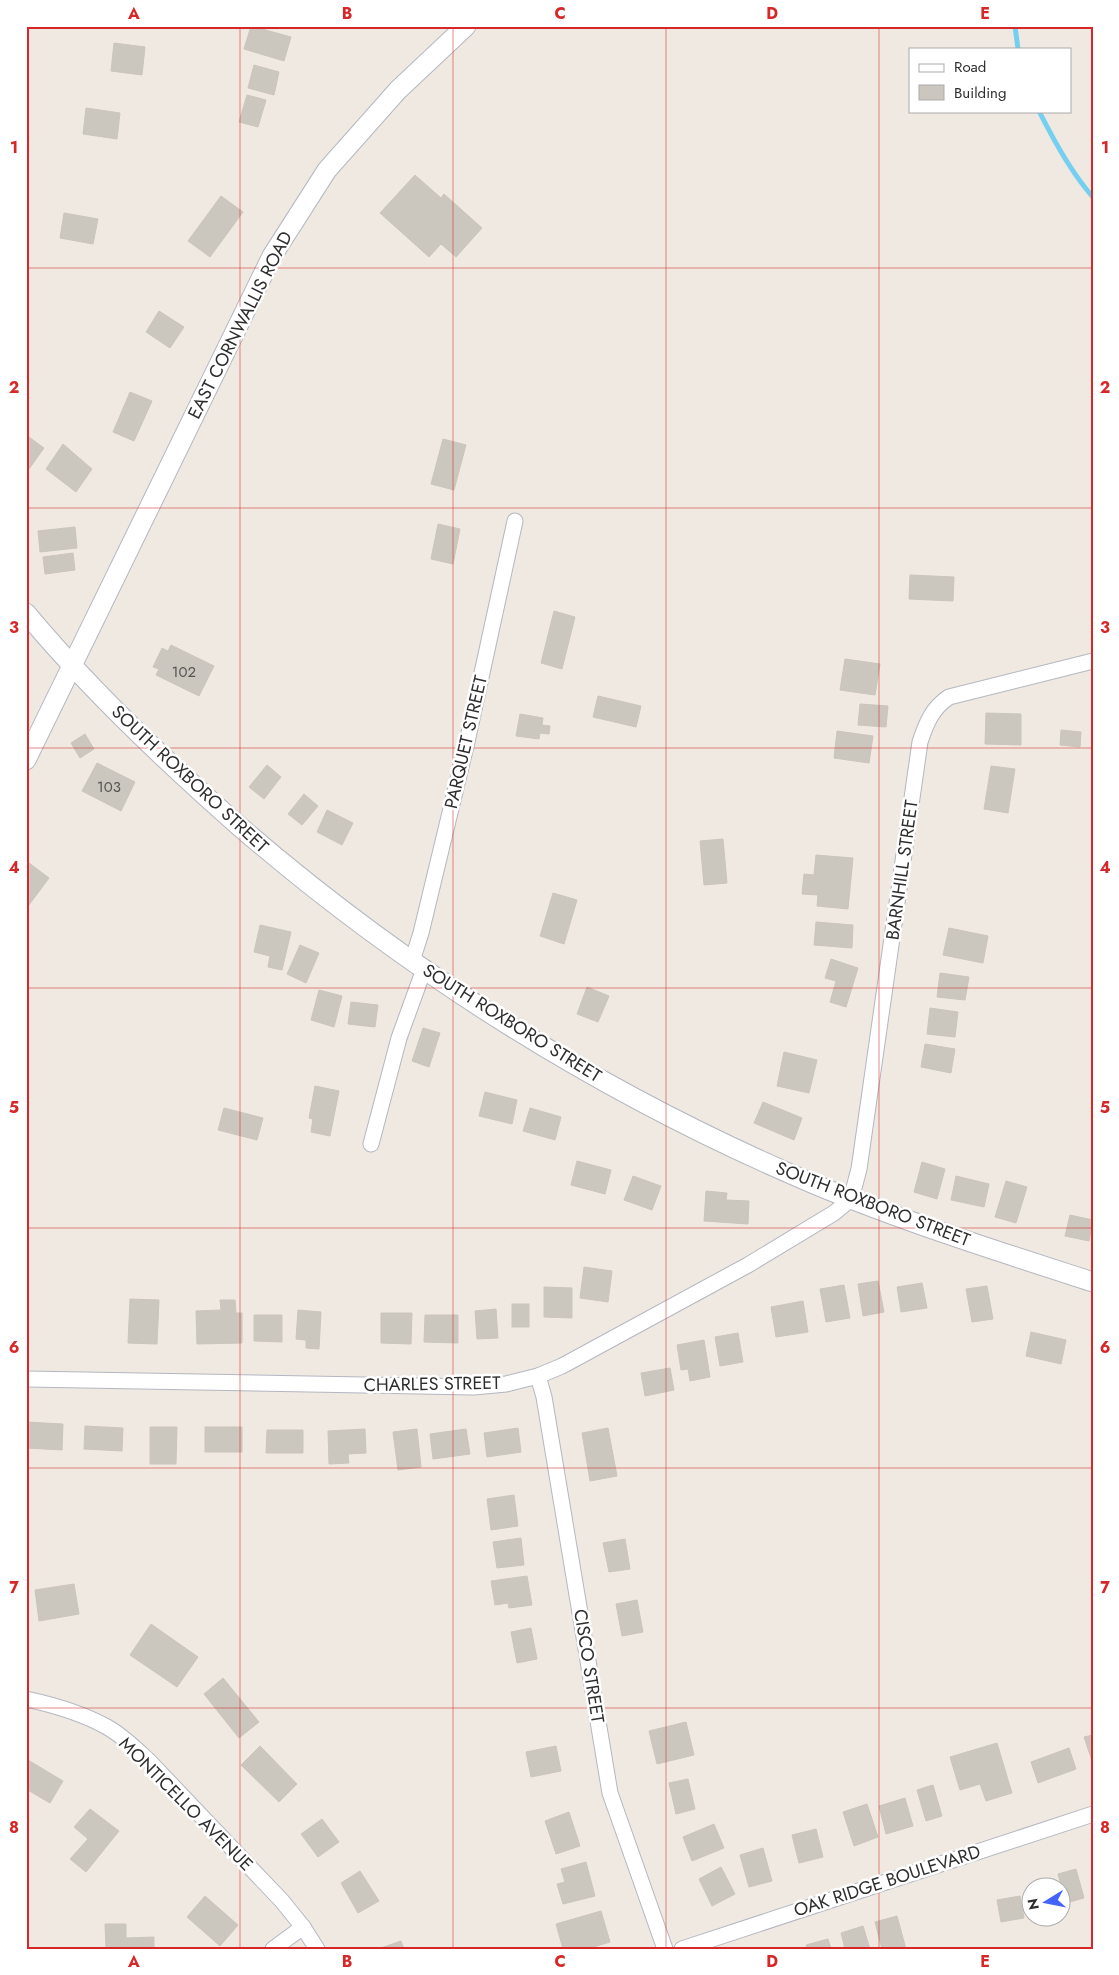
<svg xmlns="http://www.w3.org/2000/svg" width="1119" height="1975" font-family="Jost,sans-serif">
	<rect width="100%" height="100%" fill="#efe9e1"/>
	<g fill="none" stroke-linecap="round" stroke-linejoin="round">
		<!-- stream -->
		<g stroke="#75cff0" stroke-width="5">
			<path d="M1015,26L1018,49"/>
			<path d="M1039,111C1053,139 1072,174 1093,197"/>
		</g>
	</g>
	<!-- building -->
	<g fill="#cbc7bf" stroke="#cbc5ba">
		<path d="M251,26L291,37L284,61L244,49Z"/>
		<path d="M114,43L145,47L142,75L111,71Z"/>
		<path d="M254,65L279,72L274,95L248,88Z"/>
		<path d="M247,95L266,100L258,127L239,122Z"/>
		<path d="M86,108L120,113L117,139L83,134Z"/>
		<path d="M415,175L441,198L444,194L482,228L456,257L441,244L429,257L380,213Z"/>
		<path d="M221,196L243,212L210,257L188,241Z"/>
		<path d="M64,213L98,219L93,244L60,238Z"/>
		<path d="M159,311L184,327L170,348L146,332Z"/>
		<path d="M130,392L152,401L134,441L113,432Z"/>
		<path d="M26,435L44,448L29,469L26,467Z"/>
		<path d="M443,439L466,445L454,490L431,484Z"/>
		<path d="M63,444L92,469L76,492L46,469Z"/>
		<path d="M438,524L460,529L453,564L431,559Z"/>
		<path d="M75,527L77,548L40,552L38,531Z"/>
		<path d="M73,553L75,570L45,574L43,557Z"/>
		<path d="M910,575L954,577L953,601L909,599Z"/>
		<path d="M554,611L575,617L562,669L541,663Z"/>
		<path d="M171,645L214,666L199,696L156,675L159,669L153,667L162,648L168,651Z"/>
		<path d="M845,659L880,664L875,695L840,690Z"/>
		<path d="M598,696L641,706L636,727L593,717Z"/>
		<path d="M860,704L888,706L886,727L858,725Z"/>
		<path d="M986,713L1021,714V745L985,744Z"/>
		<path d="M520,714L543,718L542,725L550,726L549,734L540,733L539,739L516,736Z"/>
		<path d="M1061,730L1081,732L1080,747L1060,745Z"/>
		<path d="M837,731L873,736L869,763L834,758Z"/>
		<path d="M85,734L94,749L80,758L71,743Z"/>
		<path d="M97,763L135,782L121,811L82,791Z"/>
		<path d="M267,765L281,777L264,799L249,787Z"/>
		<path d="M991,766L1015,769L1008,813L984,809Z"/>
		<path d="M304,794L318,806L302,825L288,814Z"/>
		<path d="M327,810L353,823L342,845L317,832Z"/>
		<path d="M723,839L727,883L704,885L700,841Z"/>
		<path d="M816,855L853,858L848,909L817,906L818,895L802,894L804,874L814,875Z"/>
		<path d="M29,863L49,878L29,905L26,904V867Z"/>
		<path d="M553,893L577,900L564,944L540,936Z"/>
		<path d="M816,922L853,925L852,948L814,945Z"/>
		<path d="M260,925L291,932L282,970L268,967L270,956L254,952Z"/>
		<path d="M949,928L988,936L983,963L943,955Z"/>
		<path d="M300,945L319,953L306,983L287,974Z"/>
		<path d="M831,959L858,968L846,1007L830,1002L836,981L825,978Z"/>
		<path d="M940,973L969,977L965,1000L937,997Z"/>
		<path d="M587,987L609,996L598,1022L577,1014Z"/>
		<path d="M319,990L342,996L334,1027L311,1020Z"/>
		<path d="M351,1002L378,1005L375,1027L348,1024Z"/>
		<path d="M930,1008L958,1012L955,1037L927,1034Z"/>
		<path d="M423,1028L440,1033L429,1067L412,1061Z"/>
		<path d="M925,1044L955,1049L951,1073L921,1067Z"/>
		<path d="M784,1052L817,1060L809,1093L777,1086Z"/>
		<path d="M315,1086L339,1091L330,1136L311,1132L313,1119L309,1118Z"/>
		<path d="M485,1092L517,1100L512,1124L479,1116Z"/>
		<path d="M763,1102L802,1118L794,1140L754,1123Z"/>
		<path d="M224,1108L263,1118L257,1140L218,1130Z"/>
		<path d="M530,1108L561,1117L555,1140L523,1131Z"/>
		<path d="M577,1161L611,1170L605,1194L571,1185Z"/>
		<path d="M922,1162L945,1169L937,1199L914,1192Z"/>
		<path d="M633,1176L661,1186L652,1210L624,1200Z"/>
		<path d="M956,1176L989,1184L984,1207L951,1200Z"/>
		<path d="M1006,1181L1027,1187L1016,1223L995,1217Z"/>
		<path d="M706,1191L727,1193L726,1200L749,1201L748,1224L704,1221Z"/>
		<path d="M1070,1215L1093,1220L1089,1241L1065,1236Z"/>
		<path d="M584,1267L612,1271L608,1302L580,1298Z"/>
		<path d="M878,1281L884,1312L863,1316L858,1284Z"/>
		<path d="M922,1283L927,1308L901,1312L897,1287Z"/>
		<path d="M844,1285L850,1318L826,1322L820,1289Z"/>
		<path d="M987,1286L993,1319L972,1322L966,1289Z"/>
		<path d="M544,1287L572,1288V1318L544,1317Z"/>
		<path d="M130,1299L159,1300L157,1344L128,1343Z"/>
		<path d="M220,1300H235L236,1313H242V1343L197,1344L196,1311L221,1310Z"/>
		<path d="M803,1301L808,1332L776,1337L771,1307Z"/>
		<rect x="512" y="1304" width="17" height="23"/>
		<path d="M496,1309L498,1338L477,1339L475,1311Z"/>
		<path d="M298,1310L321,1312L319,1349L306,1348V1340L296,1339Z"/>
		<path d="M381,1313H412L411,1344L381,1343Z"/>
		<path d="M254,1315H282V1342L254,1341Z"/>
		<path d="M425,1315H458V1343L424,1342Z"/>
		<path d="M1031,1332L1066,1340L1061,1364L1026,1356Z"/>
		<path d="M738,1333L743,1362L720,1366L715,1337Z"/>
		<path d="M704,1340L710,1377L690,1381L688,1369L681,1370L677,1345Z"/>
		<path d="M670,1368L674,1390L645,1396L641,1373Z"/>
		<path d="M26,1422L63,1424L62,1450L26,1448Z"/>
		<path d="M85,1426L123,1428L122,1451L84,1449Z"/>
		<path d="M150,1427H177L176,1464H150Z"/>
		<rect x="205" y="1427" width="37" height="25"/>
		<path d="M518,1428L521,1452L487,1457L484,1433Z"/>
		<path d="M608,1428L617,1476L590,1481L582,1433Z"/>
		<path d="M365,1429L366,1453L348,1454L349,1463L329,1464L328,1431Z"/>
		<path d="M417,1429L421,1467L398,1470L393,1432Z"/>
		<path d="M466,1429L470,1454L433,1459L430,1434Z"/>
		<path d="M267,1430H303V1453H266Z"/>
		<path d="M514,1495L518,1526L491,1530L487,1499Z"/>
		<path d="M521,1538L524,1565L497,1568L493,1542Z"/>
		<path d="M625,1539L630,1569L609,1572L603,1543Z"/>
		<path d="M527,1576L532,1605L509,1608L508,1603L495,1605L491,1581Z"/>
		<path d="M74,1584L79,1614L39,1621L35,1590Z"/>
		<path d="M637,1600L643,1632L622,1636L616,1604Z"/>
		<path d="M151,1624L198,1657L177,1687L130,1655Z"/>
		<path d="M531,1628L537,1659L517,1663L511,1632Z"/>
		<path d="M223,1678L259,1722L239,1738L204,1694Z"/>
		<path d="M686,1722L694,1755L657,1764L649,1731Z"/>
		<path d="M1093,1735V1764L1084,1737Z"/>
		<path d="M997,1743L1012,1793L986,1801L980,1784L960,1790L950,1757Z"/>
		<path d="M260,1746L297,1784L279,1802L241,1765Z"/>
		<path d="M556,1746L561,1771L531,1777L526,1752Z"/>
		<path d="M1069,1748L1076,1769L1038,1783L1031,1762Z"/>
		<path d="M28,1760L63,1781L50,1803L26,1789V1764Z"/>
		<path d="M688,1779L695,1809L676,1814L669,1783Z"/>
		<path d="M933,1785L942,1816L926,1821L917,1790Z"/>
		<path d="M905,1798L913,1826L886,1834L879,1806Z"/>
		<path d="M867,1804L878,1837L854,1846L843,1812Z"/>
		<path d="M90,1809L119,1831L86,1872L70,1859L88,1839L74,1827Z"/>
		<path d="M569,1812L580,1846L556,1854L545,1821Z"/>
		<path d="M322,1819L339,1842L318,1857L301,1834Z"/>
		<path d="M714,1824L724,1848L692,1861L683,1837Z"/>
		<path d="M816,1829L823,1857L799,1863L792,1835Z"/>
		<path d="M763,1848L772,1881L749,1887L740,1855Z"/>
		<path d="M586,1862L595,1896L563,1904L557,1884L565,1882L561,1869Z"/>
		<path d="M721,1867L735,1894L712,1906L699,1879Z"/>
		<path d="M1076,1869L1084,1898L1066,1903L1058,1874Z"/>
		<path d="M360,1871L379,1901L358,1913L341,1883Z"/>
		<path d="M205,1896L238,1925L220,1946L187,1917Z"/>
		<path d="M1020,1896L1024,1918L1001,1922L997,1900Z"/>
		<path d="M601,1911L610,1942L587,1949H563L556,1924Z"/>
		<path d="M897,1916L906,1949H882L875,1922Z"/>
		<path d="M105,1924H126V1938L154,1937V1949H106Z"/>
		<path d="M863,1926L870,1949H845L841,1933Z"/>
		<path d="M828,1939L831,1949H807L806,1945Z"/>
		<path d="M401,1941L404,1949H378Z"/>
	</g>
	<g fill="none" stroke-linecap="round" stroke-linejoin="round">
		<!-- minor casing -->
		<g stroke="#b4b7c1" stroke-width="17">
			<g id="minor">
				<path d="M412,961L421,933L467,742L515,521"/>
				<path d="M371,1144L399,1038L424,969"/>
				<path d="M538,1376L544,1397L610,1793L665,1949"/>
				<path d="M26,1379L474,1387L506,1384L538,1376L562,1366L748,1265L834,1213L851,1199L859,1169L920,742C926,724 932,708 949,697L1093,661"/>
				<path d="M26,1699C54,1705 82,1713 107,1727C123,1736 136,1749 149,1761L282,1901L303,1927L317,1949"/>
				<path d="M273,1949L303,1927"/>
				<path d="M682,1949L1093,1814"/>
			</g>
		</g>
		<!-- tertiary casing -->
		<g stroke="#b4b7c1" stroke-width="21">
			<g id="tertiary">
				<path d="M26,613C90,690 164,760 239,826C410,974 606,1096 814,1184C905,1222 1000,1252 1093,1282"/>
				<path d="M26,760L272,256L327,170L398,90L466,26"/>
			</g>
		</g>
		<!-- minor -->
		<use href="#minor" stroke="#fff" stroke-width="15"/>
		<!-- tertiary -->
		<use href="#tertiary" stroke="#fff" stroke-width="19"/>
	</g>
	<!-- grid -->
	<path fill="none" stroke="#d62828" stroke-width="1" stroke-opacity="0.55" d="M240,26V1949M453,26V1949M666,26V1949M879,26V1949M26,268H1093M26,508H1093M26,748H1093M26,988H1093M26,1228H1093M26,1468H1093M26,1708H1093"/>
	<g text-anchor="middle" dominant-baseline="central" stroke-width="5" stroke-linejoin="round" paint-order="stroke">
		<!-- number labels -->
		<g font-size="15" fill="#555452">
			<text x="184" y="672">102</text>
			<text x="109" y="787">103</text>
		</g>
		<!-- street labels -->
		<g font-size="18" fill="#2e2e2e" stroke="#fff">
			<text transform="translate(240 325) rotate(-63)">EAST CORNWALLIS ROAD</text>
			<text transform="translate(466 742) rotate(-77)">PARQUET STREET</text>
			<text transform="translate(190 779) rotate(43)">SOUTH ROXBORO STREET</text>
			<text transform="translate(902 870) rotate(-82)">BARNHILL STREET</text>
			<text transform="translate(512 1023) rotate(32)">SOUTH ROXBORO STREET</text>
			<text transform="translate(873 1204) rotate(21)">SOUTH ROXBORO STREET</text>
			<text transform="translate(432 1384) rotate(-1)">CHARLES STREET</text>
			<text transform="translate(589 1666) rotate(81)">CISCO STREET</text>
			<text transform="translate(186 1804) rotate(45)">MONTICELLO AVENUE</text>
			<text transform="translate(887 1881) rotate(-18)">OAK RIDGE BOULEVARD</text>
		</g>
	</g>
	<!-- border -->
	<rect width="1119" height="1975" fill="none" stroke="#ffffff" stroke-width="55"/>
	<!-- legend -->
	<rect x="909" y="48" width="162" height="65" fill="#ffffff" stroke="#ababab"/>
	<rect x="919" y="64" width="25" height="8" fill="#ffffff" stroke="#ababab"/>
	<text x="954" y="72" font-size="15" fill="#2e2e2e">Road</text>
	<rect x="919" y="85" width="25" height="15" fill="#cbc7bf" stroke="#ababab"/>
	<text x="954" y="98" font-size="15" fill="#2e2e2e">Building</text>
	<!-- north arrow -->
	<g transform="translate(1046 1902) rotate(260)"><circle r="24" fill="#ffffff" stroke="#ababab"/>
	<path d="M0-4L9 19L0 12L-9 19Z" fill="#4264fb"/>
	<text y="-8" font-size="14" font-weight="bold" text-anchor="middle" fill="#2e2e2e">N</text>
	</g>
	<rect x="28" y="28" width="1064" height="1920" fill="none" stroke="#d62828" stroke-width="2"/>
	<g font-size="16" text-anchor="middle" font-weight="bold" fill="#d62828">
		<text x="134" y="19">A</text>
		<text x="347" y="19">B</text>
		<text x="560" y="19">C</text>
		<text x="772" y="19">D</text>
		<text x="985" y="19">E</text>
		<text x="14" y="153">1</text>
		<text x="1105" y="153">1</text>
		<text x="14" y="393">2</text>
		<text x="1105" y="393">2</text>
		<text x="14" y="633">3</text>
		<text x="1105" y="633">3</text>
		<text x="14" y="873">4</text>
		<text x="1105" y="873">4</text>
		<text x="14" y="1113">5</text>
		<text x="1105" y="1113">5</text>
		<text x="14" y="1353">6</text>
		<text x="1105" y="1353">6</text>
		<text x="14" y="1593">7</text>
		<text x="1105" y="1593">7</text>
		<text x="14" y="1833">8</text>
		<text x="1105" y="1833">8</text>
		<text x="134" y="1967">A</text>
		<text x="347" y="1967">B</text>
		<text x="560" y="1967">C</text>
		<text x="772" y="1967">D</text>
		<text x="985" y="1967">E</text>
	</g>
</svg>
